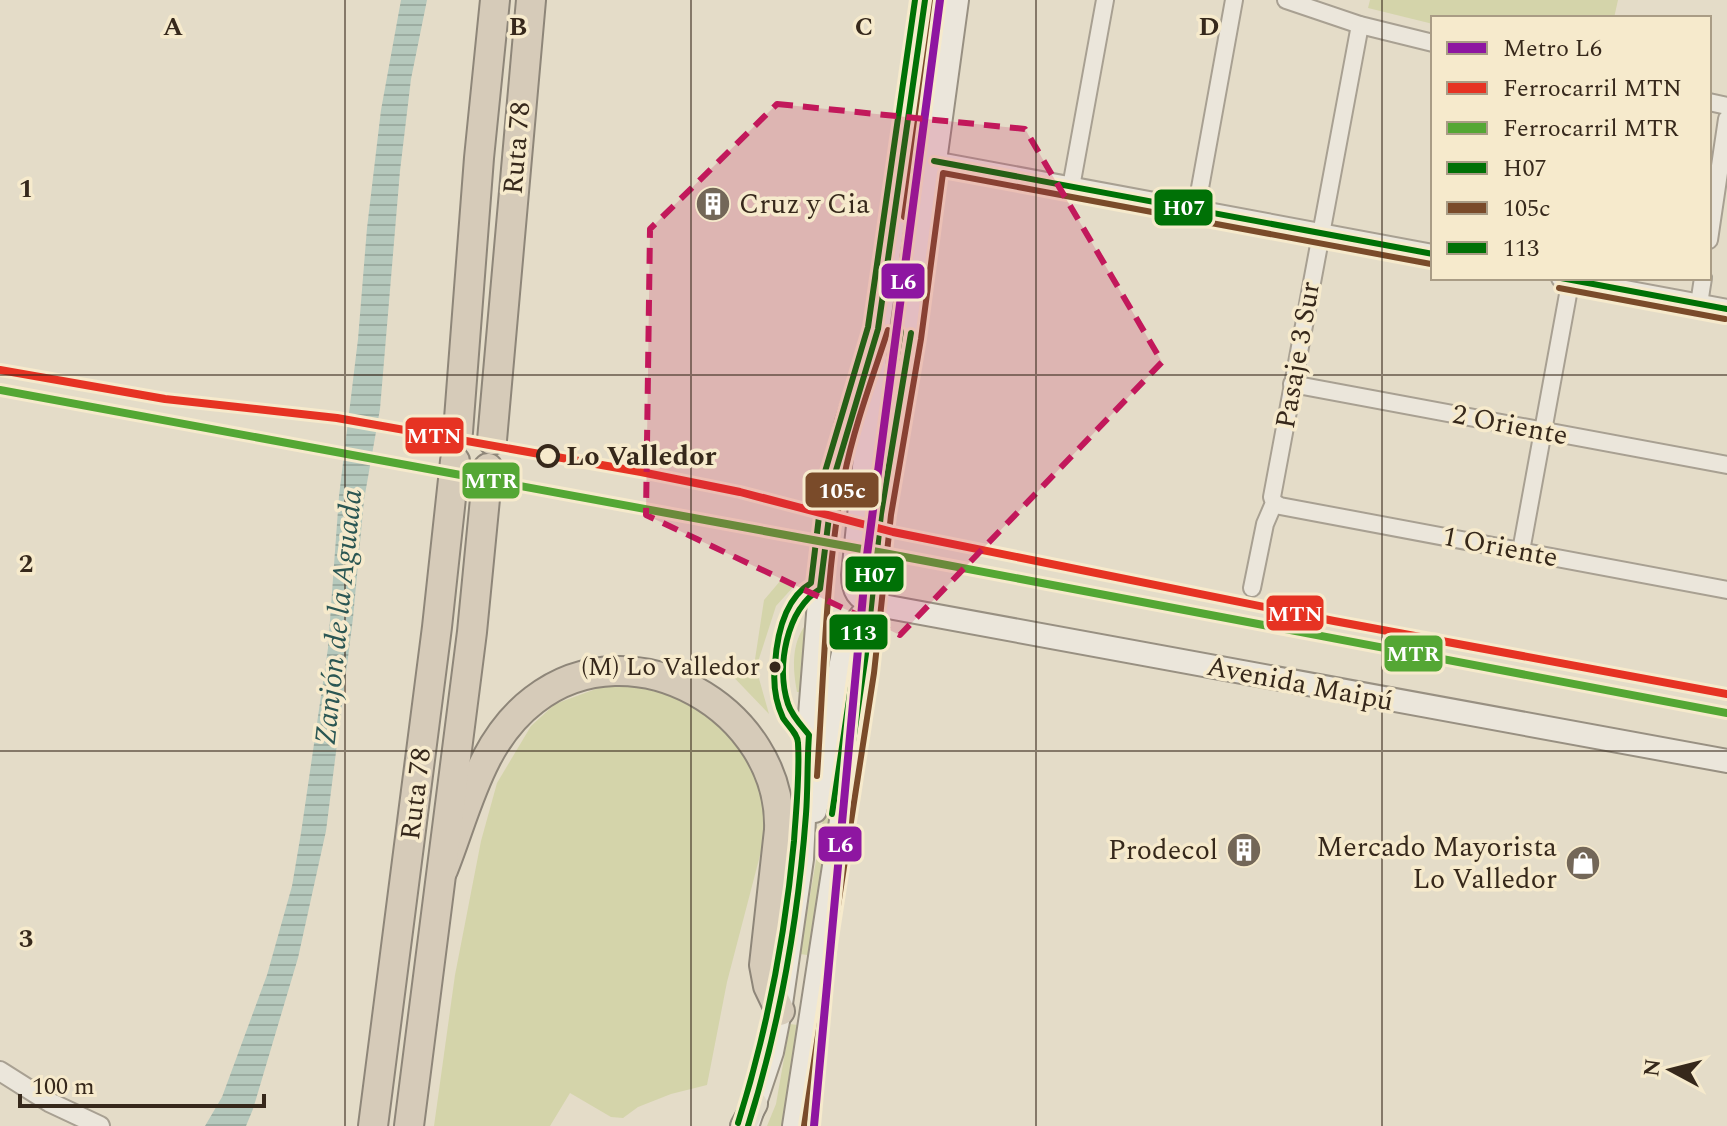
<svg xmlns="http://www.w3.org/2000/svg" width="1727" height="1126" font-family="Spectral,serif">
	<defs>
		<pattern id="water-rules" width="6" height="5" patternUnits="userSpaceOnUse" patternTransform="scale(2)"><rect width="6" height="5" fill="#b5c8bc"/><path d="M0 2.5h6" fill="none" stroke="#9caca1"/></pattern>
	</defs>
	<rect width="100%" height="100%" fill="#e4dcc8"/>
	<!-- grass -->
	<g fill="#d4d4aa">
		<path d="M1370,0H1618L1614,18H1433V24L1368,8Z"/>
		<path d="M781,580L795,585L776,606L756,668L769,714L721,664L754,666L764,600Z"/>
		<path d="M811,619L801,692H797C792,666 791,638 811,619Z"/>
		<path d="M855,633L860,634L814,956L800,954Z"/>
		<path d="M636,684L696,701L753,757L764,796V840L727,982L707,1085L671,1094L638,1107L623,1118L611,1117L570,1093L550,1126H434L455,975L481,841L497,783L531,726L555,704L604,686Z"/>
		<path d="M790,1024L798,1025L804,1034L788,1126H767L776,1104Z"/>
	</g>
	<!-- water -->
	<path fill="url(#water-rules)" d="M401,0H427L411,79L400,171L380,409L364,500L353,618L326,831L298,958L253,1109L246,1126H205L222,1097L267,975L292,886L301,833L328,648L339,496L358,339L367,228L381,110Z"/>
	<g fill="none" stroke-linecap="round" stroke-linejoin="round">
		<!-- minor casing -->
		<g stroke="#a8a092" stroke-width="20">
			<g id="minor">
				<path d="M1286,0L1360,25L1433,43"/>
				<path d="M1709,102L1727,106"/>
				<path d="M1071,187L1105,0"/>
				<path d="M1196,210L1234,0"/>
				<path d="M1709,240L1727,119"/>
				<path d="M1699,304L1703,278"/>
				<path d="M1292,384L1727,465"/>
				<path d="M1274,503L1280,506L1727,590"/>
				<path d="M1521,551L1571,278"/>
				<path d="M1252,588L1265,524L1274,503L1272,497L1360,25"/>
			</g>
		</g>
		<!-- tertiary casing -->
		<g stroke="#a8a092" stroke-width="22">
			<g id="tertiary">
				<path d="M934,161L1433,254"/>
				<path d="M1561,278L1727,309"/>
				<path d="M0,1071L49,1102L100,1126"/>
			</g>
		</g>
		<!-- secondary casing -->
		<g stroke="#989082" stroke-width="26">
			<g id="secondary">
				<path d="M878,329L853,575C853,591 858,598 872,604L1727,761"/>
				<path d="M815,811C822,785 829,758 833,731C839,687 835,636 872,604"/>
				<path d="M749,1121L772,1052L780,1011L802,859L808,740L820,589L834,477L847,422L878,329L925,0"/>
				<path d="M794,1126L864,671L881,514L911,337L957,0"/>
			</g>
		</g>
		<!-- primary casing -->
		<g stroke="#8e8679" stroke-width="28">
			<path id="primary" d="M743,1126L755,1104"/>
		</g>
		<!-- motorway casing -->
		<g stroke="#8e8679" stroke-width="32">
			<g id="motorway">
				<path d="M458,432L479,158L495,0"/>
				<path d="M492,440L531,0"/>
				<path d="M443,870C467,810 480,741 534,700C633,623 783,710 779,830L764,965L768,986L780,1011"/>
				<path d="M373,1126L437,627L455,461"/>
				<path d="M409,1126L472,632L488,468"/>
			</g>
		</g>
		<!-- minor -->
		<use href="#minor" stroke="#ebe6db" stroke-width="16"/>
		<!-- tertiary -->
		<use href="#tertiary" stroke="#ebe6db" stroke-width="18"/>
		<!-- secondary -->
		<use href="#secondary" stroke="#ebe6db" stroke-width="22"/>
		<!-- primary -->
		<use href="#primary" stroke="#e3dccb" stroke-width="24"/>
		<!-- motorway -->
		<use href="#motorway" stroke="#d6cbb9" stroke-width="28"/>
		<!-- bus-1 casing -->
		<g stroke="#f6eacc" stroke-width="12">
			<g id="bus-1">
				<path d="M934,161L1433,254"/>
				<path d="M1561,278L1727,309"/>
				<path d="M842,816L866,654L881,514L911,333"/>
				<path d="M748,1126C780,1024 798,921 806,814C808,788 807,761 809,735C801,725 792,716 788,704C776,667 786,610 820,589L834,477L878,329L925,0"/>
			</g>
		</g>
		<!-- bus-2 casing -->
		<g stroke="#f6eacc" stroke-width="12">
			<g id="bus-2">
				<path d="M904,217L935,1"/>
				<path d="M1559,288L1725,319"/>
				<path d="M817,776C824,678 825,572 844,477C854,427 872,379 888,330"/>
				<path d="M804,1126L874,673L891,515L921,339L943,173L1431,264"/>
			</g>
		</g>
		<!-- bus-3 casing -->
		<g stroke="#f6eacc" stroke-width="12">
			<g id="bus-3">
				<path d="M832,814L856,653L871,512L901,331"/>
				<path d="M738,1123C767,1031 785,937 794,841C796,809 800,775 798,743C798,734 788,726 783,718C775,701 773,682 775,664C777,635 784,599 811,583L824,475L868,327L915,0"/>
			</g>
		</g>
		<!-- bus-1 -->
		<use href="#bus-1" stroke="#007106" stroke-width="6"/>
		<!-- bus-2 -->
		<use href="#bus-2" stroke="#7a4b2a" stroke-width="6"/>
		<!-- bus-3 -->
		<use href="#bus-3" stroke="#007106" stroke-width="6"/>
		<!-- rail-1 casing -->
		<g stroke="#f6eacc" stroke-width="14">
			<path id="rail-1" d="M0,370L165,399L337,418L641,472L740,492L893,532L1334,621L1727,694"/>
		</g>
		<!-- rail-2 casing -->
		<g stroke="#f6eacc" stroke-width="14">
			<path id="rail-2" d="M0,390L889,554L1727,713"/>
		</g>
		<!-- rail-1 -->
		<use href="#rail-1" stroke="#e63323" stroke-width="8"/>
		<!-- rail-2 -->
		<use href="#rail-2" stroke="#54a734" stroke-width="8"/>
		<!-- metro-1 casing -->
		<g stroke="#f6eacc" stroke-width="14">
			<path id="metro-1" d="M814,1126L866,563L940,0"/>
		</g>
		<!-- metro-1 -->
		<use href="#metro-1" stroke="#8e16a1" stroke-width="8"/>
	</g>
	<!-- marked area -->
	<path fill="#c2185b" fill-opacity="0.2" stroke="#c2185b" stroke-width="6" stroke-dasharray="16 10" stroke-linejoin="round" d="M777,104L1025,129L1162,362L900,635L646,515L650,229Z"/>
	<!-- grid -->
	<path fill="none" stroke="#36281b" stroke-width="2" stroke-opacity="0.55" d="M345,0V1126M691,0V1126M1036,0V1126M1382,0V1126M0,375H1727M0,751H1727"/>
	<!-- icons -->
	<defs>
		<g id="building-disc" transform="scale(1.8)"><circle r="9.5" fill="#736758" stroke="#f6eacc"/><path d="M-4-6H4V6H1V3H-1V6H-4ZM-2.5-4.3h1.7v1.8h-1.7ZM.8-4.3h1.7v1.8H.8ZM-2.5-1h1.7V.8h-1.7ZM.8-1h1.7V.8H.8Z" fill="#fff"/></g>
		<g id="shop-disc" transform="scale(1.8)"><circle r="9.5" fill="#736758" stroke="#f6eacc"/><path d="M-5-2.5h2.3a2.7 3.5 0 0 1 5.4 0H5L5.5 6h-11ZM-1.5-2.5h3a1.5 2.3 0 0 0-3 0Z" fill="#fff"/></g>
	</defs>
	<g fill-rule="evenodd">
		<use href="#building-disc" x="713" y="204"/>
		<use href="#building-disc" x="1244" y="850"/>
		<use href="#shop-disc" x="1583" y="863"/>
	</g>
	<!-- markers -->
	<circle fill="#f6eacc" stroke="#36281b" stroke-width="4" cx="548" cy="456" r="10"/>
	<circle fill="#36281b" stroke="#f6eacc" stroke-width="3" cx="775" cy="667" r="7"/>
	<g text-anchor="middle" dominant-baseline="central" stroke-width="7" stroke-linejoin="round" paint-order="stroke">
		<!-- bus labels -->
		<g font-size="26" fill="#36281b" stroke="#f6eacc" text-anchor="end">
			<text x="760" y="667">(M) Lo Valledor</text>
		</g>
		<!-- street labels -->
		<g font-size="28" fill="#36281b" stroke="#f6eacc">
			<text transform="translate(517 148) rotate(-85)">Ruta 78</text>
			<text transform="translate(1298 355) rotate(-80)">Pasaje 3 Sur</text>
			<text transform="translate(1510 425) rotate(11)">2 Oriente</text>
			<text transform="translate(1500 547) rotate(11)">1 Oriente</text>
			<text transform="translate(1300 684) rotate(11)">Avenida Maipú</text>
			<text transform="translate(416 794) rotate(-83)">Ruta 78</text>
		</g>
		<!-- poi labels -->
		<g font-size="28" fill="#36281b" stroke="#f6eacc" text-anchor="end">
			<text x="739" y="204" text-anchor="start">Cruz y Cia</text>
			<text x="1557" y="847">Mercado Mayorista<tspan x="1557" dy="32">Lo Valledor</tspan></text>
			<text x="1218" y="850">Prodecol</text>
		</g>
		<!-- stop labels -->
		<g font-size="28" font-weight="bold" fill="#36281b" stroke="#f6eacc" text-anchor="start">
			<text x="566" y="456">Lo Valledor</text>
		</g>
		<!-- water labels -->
		<g font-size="30" font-style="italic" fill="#2a5653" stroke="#f6eacc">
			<text transform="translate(339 617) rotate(-84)">Zanjón de la Aguada</text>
		</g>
	</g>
	<g font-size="26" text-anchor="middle" font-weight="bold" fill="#36281b" stroke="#f6eacc" stroke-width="7" stroke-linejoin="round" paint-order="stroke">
		<text x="173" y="35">A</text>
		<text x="518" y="35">B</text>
		<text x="864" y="35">C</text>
		<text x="1209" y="35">D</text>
		<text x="26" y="197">1</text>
		<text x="26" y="572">2</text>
		<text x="26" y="947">3</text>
	</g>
	<g stroke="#f6eacc" stroke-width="3">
		<rect x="1153" y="188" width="61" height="39" rx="8" fill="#007106"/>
		<rect x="880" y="262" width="46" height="38" rx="8" fill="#8e16a1"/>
		<rect x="404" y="416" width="61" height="39" rx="8" fill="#e63323"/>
		<rect x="461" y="461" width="60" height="39" rx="8" fill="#54a734"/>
		<rect x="804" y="471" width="76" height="38" rx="8" fill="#7a4b2a"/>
		<rect x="844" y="555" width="61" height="38" rx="8" fill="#007106"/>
		<rect x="1265" y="594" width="60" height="38" rx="8" fill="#e63323"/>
		<rect x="828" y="613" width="61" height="38" rx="8" fill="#007106"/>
		<rect x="1383" y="634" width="61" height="39" rx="8" fill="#54a734"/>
		<rect x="817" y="825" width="46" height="38" rx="8" fill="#8e16a1"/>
	</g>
	<g font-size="22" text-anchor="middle" font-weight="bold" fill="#fff">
		<text x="1184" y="215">H07</text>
		<text x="903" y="289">L6</text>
		<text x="434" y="443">MTN</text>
		<text x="491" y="488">MTR</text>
		<text x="842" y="498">105c</text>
		<text x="875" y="582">H07</text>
		<text x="1295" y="621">MTN</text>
		<text x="858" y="640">113</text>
		<text x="1413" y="661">MTR</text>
		<text x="840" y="852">L6</text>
	</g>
	<!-- legend -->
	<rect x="1431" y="16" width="280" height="264" fill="#f6eacc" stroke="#a99c85" stroke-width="2"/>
	<rect x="1447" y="42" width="40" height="12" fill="#8e16a1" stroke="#a99c85" stroke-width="2"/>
	<text x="1503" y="56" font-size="24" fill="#36281b">Metro L6</text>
	<rect x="1447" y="82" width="40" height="12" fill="#e63323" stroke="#a99c85" stroke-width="2"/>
	<text x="1503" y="96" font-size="24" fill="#36281b">Ferrocarril MTN</text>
	<rect x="1447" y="122" width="40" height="12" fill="#54a734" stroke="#a99c85" stroke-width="2"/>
	<text x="1503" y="136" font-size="24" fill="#36281b">Ferrocarril MTR</text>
	<rect x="1447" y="162" width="40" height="12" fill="#007106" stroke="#a99c85" stroke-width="2"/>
	<text x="1503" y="176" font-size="24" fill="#36281b">H07</text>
	<rect x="1447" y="202" width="40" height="12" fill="#7a4b2a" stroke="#a99c85" stroke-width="2"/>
	<text x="1503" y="216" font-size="24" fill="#36281b">105c</text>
	<rect x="1447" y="242" width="40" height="12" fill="#007106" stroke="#a99c85" stroke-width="2"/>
	<text x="1503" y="256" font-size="24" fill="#36281b">113</text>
	<!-- north arrow -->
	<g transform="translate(1671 1070) rotate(277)" stroke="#f6eacc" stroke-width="6" paint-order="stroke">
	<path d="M0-6L14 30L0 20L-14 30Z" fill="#36281b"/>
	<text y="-12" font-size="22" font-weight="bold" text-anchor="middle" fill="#36281b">N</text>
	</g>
	<!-- scale -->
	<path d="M20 1094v12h244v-12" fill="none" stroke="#36281b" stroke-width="4"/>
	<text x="32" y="1094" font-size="24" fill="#36281b" stroke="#f6eacc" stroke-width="6" paint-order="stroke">100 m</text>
</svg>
